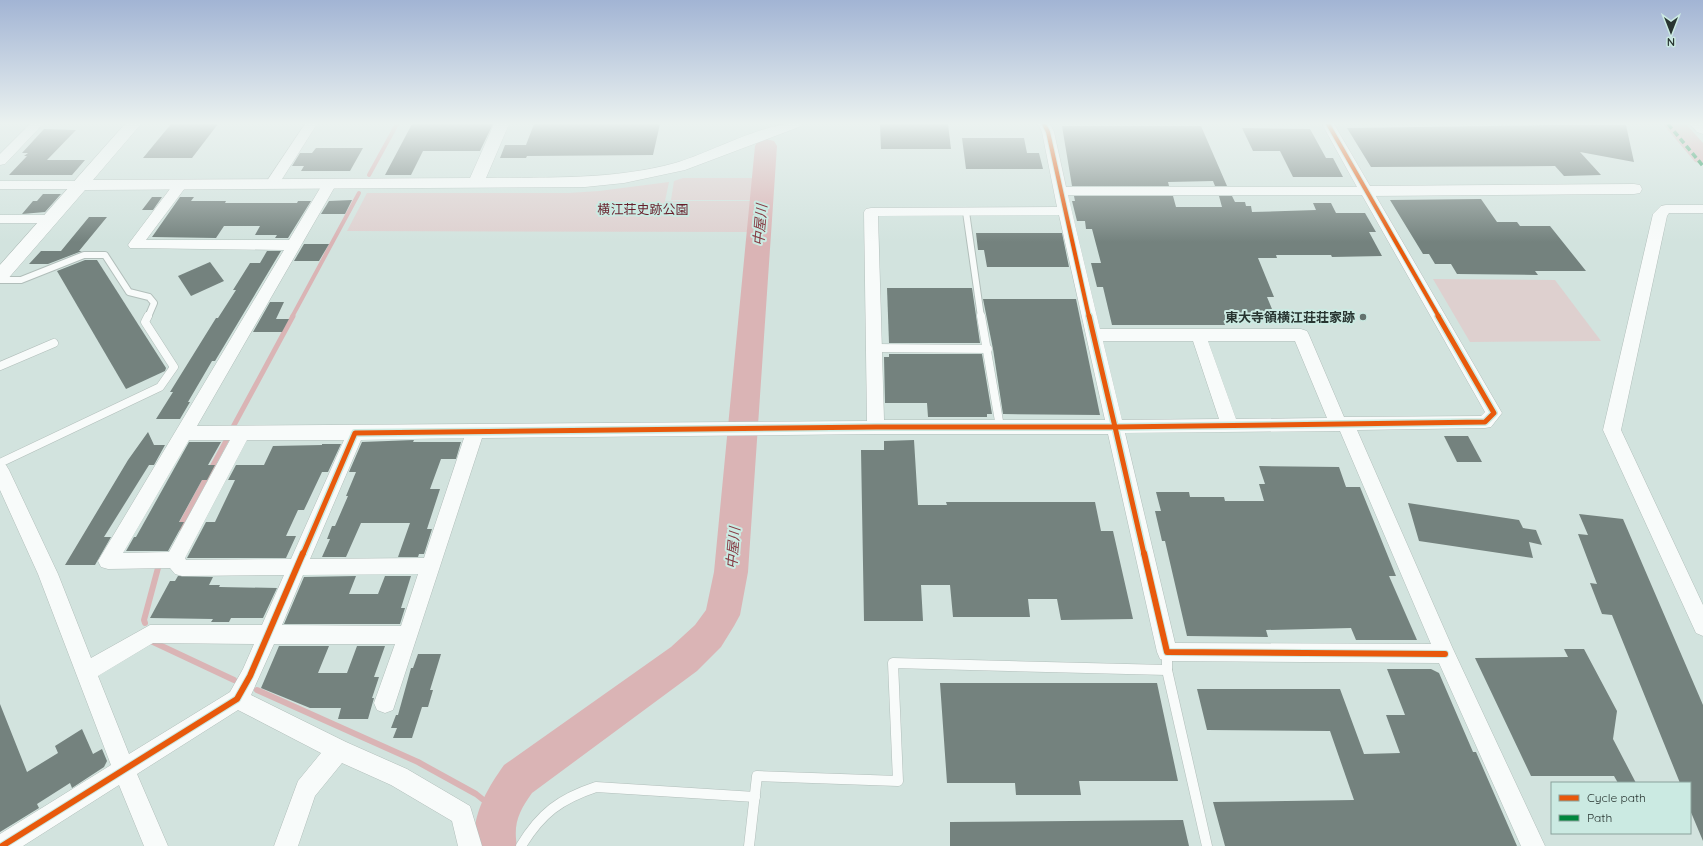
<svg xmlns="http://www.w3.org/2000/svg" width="1703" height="846" font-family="Quicksand,'Noto Sans JP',sans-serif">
	<rect width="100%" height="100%" fill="#d2e3de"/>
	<!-- green -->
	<g fill="#ded0cf">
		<path d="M683,178H754L752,200H671L674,181Z"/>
		<path d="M669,182L665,201H752L749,232L347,231L367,193H569L599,191Z"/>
		<path d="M1433,279L1555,280L1601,341L1470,342Z"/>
	</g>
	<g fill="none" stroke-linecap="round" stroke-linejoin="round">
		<!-- stream-far2 -->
		<g stroke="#dab4b5" stroke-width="4">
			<path d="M369,175L397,124"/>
			<path d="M292,317L359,193"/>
		</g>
		<!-- stream-far1 -->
		<g stroke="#dab4b5" stroke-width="5">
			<path d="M233,427L293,316"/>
			<path d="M179,528L227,439"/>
		</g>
		<!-- stream -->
		<g stroke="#dab4b5" stroke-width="6">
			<path d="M145,623L144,620L158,568"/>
			<path d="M151,641L234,680"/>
			<path d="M257,690L418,762L476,794L486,802"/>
			<path d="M493,810L497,814"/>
		</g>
		<!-- river -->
		<g fill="#dab4b5" fill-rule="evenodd">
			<path d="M1663,124H1686L1703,143V164L1695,162Z"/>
			<path d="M766,139L774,141L777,146L748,572L740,615L734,626L721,647L697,671L532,793C519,811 513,824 517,846H475C471,816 487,789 504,765L671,647L695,625L706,610L714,572L755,146L758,141Z"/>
		</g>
	</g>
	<!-- building -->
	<g fill="#74827e">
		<path d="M171,124H218L192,158H143Z"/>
		<path d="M412,124H493L480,151H423L411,175H385Z"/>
		<path d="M534,124H660L653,155L527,156L526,158H500L505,145H526Z"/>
		<path d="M880,124H948L951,149H881Z"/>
		<path d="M1555,125H1626L1634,162L1580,152L1601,175L1564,176L1555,166L1371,167L1347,128Z"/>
		<path d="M1062,126H1201L1227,186H1215L1213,181L1168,182L1169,186H1072Z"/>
		<path d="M1242,128L1310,129L1326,158H1333L1343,177H1293L1280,151H1253Z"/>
		<path d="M44,129L76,130L47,160H85L72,175H9L27,156H24L28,153H22Z"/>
		<path d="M962,138H1024L1027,153H1039L1043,169H966Z"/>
		<path d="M316,148H363L350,171H301L304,166H292L300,153H312Z"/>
		<path d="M43,194H61L45,212L22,214L33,201H37Z"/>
		<path d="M1074,196H1173L1176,207H1222L1219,196H1232L1235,202H1245L1246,206H1251L1252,212L1316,210L1313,203H1331L1336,213H1365L1376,232H1369L1382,256L1332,257L1331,255H1276L1277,258H1258L1274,297H1267L1277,321H1224L1225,325H1112L1103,287H1097L1091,263H1101L1092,229H1086L1085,221H1077L1072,201H1075Z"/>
		<path d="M152,197H162L153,210H142Z"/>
		<path d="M180,197H194L191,201H226L225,203H297L298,201H311L288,238H275L277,235H255L260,226H224L216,238L152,237Z"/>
		<path d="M1481,199L1497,222H1517L1520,226H1550L1586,271H1535L1538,275L1457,274L1451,264H1435L1429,254H1423L1390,200Z"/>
		<path d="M352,200L345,214H321L329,201Z"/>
		<path d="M89,217H107L79,251H82L48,264H29L41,251H61Z"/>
		<path d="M976,233H1062L1069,267H987L984,250H978Z"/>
		<path d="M304,244H329L319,261H294Z"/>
		<path d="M267,251H281L215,361H212L188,402H190L180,419H156L173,392H170L216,318H218L236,290H233L250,263H260Z"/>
		<path d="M85,260H97L166,368L165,371L126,389L57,271Z"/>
		<path d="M210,262L224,281L191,296L178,276Z"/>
		<path d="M887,288H972L980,343H889Z"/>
		<path d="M983,299H1076L1100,415L1003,414L993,349Z"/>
		<path d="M270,302H284L276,319H289L282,332H253Z"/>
		<path d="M889,354H982L992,414H987V417H928L927,403H885L884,357H889Z"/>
		<path d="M148,432L154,445H165L154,465H149L104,537H111L95,565H65L128,460Z"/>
		<path d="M1444,436H1468L1482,462H1457Z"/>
		<path d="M414,440L413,442H461L456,459H441L430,489H440L427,529H432L424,554H419L418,557H398L410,523H361L346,557H322L330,539H327L332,526H335L348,496H346L356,472H349L362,442Z"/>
		<path d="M914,440L918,505H947L946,502H1095L1101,531H1113L1133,619L1061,620L1057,599H1028L1030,617H953L950,585H921L923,621H864L861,450H884V441Z"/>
		<path d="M189,442H221L208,465H215L207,480H202L179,522H184L168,551H126L134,537H136Z"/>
		<path d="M322,444H341L328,472H322L304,510H298L286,536H296L286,558H187L206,522H215L235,480H228L236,465H264L273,446L322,445Z"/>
		<path d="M1259,466L1339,467L1346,487H1360L1396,576H1389L1417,640H1356L1351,628L1266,630L1268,637L1187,636L1165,541H1162L1155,511H1161L1156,492H1189L1190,497H1224L1225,501H1264L1259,484H1265Z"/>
		<path d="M1408,503L1519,520L1523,528L1536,530L1542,545L1529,542L1533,558L1419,541Z"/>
		<path d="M1579,514L1623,519L1703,705V841L1690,810V783H1680L1612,615L1602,614L1590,583L1597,584L1578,534L1588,535Z"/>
		<path d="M178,576L213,577L209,585H220L219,587L277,588L263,618H231L229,622H211L213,619L150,618L170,581H175Z"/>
		<path d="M356,576L349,594H378L385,576H411L401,608H405L400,624H284L304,577Z"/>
		<path d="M279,646H329L318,673H347L357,646H385L374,677H379L372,698H374L368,719H338L341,708H310L261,688Z"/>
		<path d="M1564,649H1584L1617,711L1613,739L1636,783H1618L1614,776H1531L1475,658L1568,657Z"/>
		<path d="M418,654H441L430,690H433L428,707H422L412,738H393L397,728H391L396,715H398L411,668H413Z"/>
		<path d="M1387,669H1431L1439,673L1473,752H1476L1517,846H1225L1213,802L1354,800L1330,731L1207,730L1197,689H1340L1364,754L1400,753L1386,715H1405Z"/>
		<path d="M940,683H1157L1178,781H1079L1081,795H1016L1015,783H947Z"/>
		<path d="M0,704L27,772L58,753L55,746L82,729L93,754L102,749L107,761L104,767L72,788L70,783L37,804L39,808L0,832Z"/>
		<path d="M1183,820L1189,846H950V822Z"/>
	</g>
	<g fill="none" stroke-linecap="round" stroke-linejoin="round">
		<!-- service-far2 casing -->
		<g stroke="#b1beba" stroke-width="8">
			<g id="service-far2">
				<path d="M966,212L981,317"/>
				<path d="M0,280H21L84,255H105L129,292L149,297L154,303L148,317"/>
			</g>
		</g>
		<!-- service-far1 casing -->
		<g stroke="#b1beba" stroke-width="9">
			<g id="service-far1">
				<path d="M981,316L1000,427"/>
				<path d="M875,348L988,349"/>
				<path d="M0,366L54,343"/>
				<path d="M0,463L160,387L174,367L145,322L148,316"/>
			</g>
		</g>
		<!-- service casing -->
		<g stroke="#b1beba" stroke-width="11">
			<g id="service">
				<path d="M1167,670L1207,846"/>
				<path d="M521,846C541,813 560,799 596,787L755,797"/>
				<path d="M749,846L757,776L898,781L893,663L1167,670V652"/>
			</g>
		</g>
		<!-- minor casing -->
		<g stroke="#b1beba" stroke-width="1">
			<g id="minor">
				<path d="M30,124H43L5,164L0,165V154Z"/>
				<path d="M305,124H317L277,187H267L265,184Z"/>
				<path d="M1038,124H1050L1054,132L1066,187H1357L1322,124H1334L1502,413L1491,427L1485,428L1357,430L1453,649L1545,846H1521L1439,663L1167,661L1160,659L1157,652L1108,434H876L482,438L393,710L385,713L377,710L374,703L395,644H274L251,695L346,742L407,769L470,806L482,846H458L452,821L391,785L342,763L315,796L298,846H274L298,781L321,753L238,710L137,774L168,846H144L119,785L23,846H0V834L111,765L38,574L0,490V463L6,465L9,470L58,574L91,658L150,625H262L284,575L182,576L175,574L170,568L108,569L101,567L98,561L284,250L130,248L128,245L130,242L176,181H186L188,184L146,240H289L325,180H335L337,183L197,426L867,421L864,212L866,209L871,208L1057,207L1042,132ZM1068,195H1362L1485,412L1481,416L1344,417L1309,335L1307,331L1301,329H1100ZM1059,215L1105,420H884L878,216ZM1103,341H1193L1219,419L1122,420ZM1208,341H1295L1327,418L1236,419ZM1336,431H1340L1431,644L1175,643L1125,433ZM464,438L424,558L310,559L361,440ZM189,440H230L169,552L123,553ZM247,440H344L291,559L186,560L185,558ZM418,574L401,626L282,625L303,575ZM153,643L254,644L243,669L230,692L129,754L98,676Z"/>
				<path d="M0,181H80L85,182L87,185L85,188L80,189H0Z"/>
				<path d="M1666,205H1703V213H1669L1667,216L1621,430L1703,605V636L1696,633L1603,430L1653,214L1661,206Z"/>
				<path d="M0,215H51L56,216L58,219L56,222L51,223H0Z"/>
			</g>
		</g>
		<!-- tertiary casing -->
		<g stroke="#b1beba" stroke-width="1">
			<g id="tertiary">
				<path d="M125,124H141L93,180L470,178L494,124H509L486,178C549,177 613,180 675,163C708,154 770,119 802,124L799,127L685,170L624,183L585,187L85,190L6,281L0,283V265Z"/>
				<path d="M1634,184L1640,185L1642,189L1640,193L1634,194L1367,196L1361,195L1359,191L1361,187L1367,186Z"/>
			</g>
		</g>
		<!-- primary casing -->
		<g stroke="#b1beba" stroke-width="1">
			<path id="primary" d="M1690,124H1703V134L1697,132Z"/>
		</g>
		<!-- service-far2 -->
		<use href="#service-far2" stroke="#f8fbfa" stroke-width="6"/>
		<!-- service-far1 -->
		<use href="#service-far1" stroke="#f8fbfa" stroke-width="8"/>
		<!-- service -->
		<use href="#service" stroke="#f8fbfa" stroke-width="10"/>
		<!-- minor -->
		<use href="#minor" fill="#f8fbfa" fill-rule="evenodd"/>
		<!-- tertiary -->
		<use href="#tertiary" fill="#f8fbfa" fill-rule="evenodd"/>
		<!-- primary -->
		<use href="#primary" fill="#f8fbfa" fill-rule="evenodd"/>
		<!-- quiet -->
		<path stroke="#00873e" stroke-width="3.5" stroke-dasharray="6 3.5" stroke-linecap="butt" d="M1668,124L1703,166"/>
		<!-- cycleway-far2 casing -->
		<g stroke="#cbeae2" stroke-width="6">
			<g id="cycleway-far2">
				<path d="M1044,124L1048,132L1089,317"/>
				<path d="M1328,124L1439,317"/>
			</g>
		</g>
		<!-- cycleway-far1 casing -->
		<g stroke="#cbeae2" stroke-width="8">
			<g id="cycleway-far1">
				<path d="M303,554L355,433L876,427H1115L1089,316"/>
				<path d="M1144,554L1115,427L1485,422L1494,413L1438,316"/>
			</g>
		</g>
		<!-- cycleway casing -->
		<g stroke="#cbeae2" stroke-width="8">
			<g id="cycleway">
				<path d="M1144,553L1167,652L1445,654"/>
				<path d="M2,846L237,699L250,676L303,553"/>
			</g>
		</g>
		<!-- cycleway-far2 -->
		<use href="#cycleway-far2" stroke="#e8590c" stroke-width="4"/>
		<!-- cycleway-far1 -->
		<use href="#cycleway-far1" stroke="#e8590c" stroke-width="5"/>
		<!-- cycleway -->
		<use href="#cycleway" stroke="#e8590c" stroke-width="6"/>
	</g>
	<!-- sky -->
	<linearGradient id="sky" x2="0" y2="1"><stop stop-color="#a2b4d4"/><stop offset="0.51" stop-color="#ebf2f0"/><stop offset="1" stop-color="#ebf2f0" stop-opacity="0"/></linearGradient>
	<rect width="1703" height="242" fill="url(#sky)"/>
	<!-- markers -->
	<circle fill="#64726e" stroke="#cbeae2" stroke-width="1.5" cx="1363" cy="317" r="4"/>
	<g text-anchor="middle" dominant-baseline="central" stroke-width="4" stroke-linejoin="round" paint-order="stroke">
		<!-- park labels -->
		<g font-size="13" fill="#671f2b" stroke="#cbeae2">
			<text x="643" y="209">横江荘史跡公園</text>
		</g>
		<!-- poi labels -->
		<g font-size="13" font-weight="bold" fill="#283531" stroke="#cbeae2" text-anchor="end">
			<text x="1355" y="317">東大寺領横江荘荘家跡</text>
		</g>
		<!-- water labels -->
		<g font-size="14" font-style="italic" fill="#853a43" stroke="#cbeae2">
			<text transform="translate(760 225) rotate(-85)">中屋川</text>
			<text transform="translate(733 548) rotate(-85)">中屋川</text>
		</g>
	</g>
	<!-- legend -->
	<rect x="1551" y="782" width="140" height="52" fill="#cbeae2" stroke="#8aa29b"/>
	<rect x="1559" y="795" width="20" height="6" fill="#e8590c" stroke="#8aa29b"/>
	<text x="1587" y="802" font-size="12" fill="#283531">Cycle path</text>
	<rect x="1559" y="815" width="20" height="6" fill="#00873e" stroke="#8aa29b"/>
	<text x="1587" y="822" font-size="12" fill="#283531">Path</text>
	<!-- north arrow -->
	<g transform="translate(1671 32) rotate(180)" stroke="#cbeae2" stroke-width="3" paint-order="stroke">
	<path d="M0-3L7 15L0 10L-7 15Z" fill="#283531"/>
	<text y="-6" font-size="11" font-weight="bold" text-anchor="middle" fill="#283531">N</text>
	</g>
</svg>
